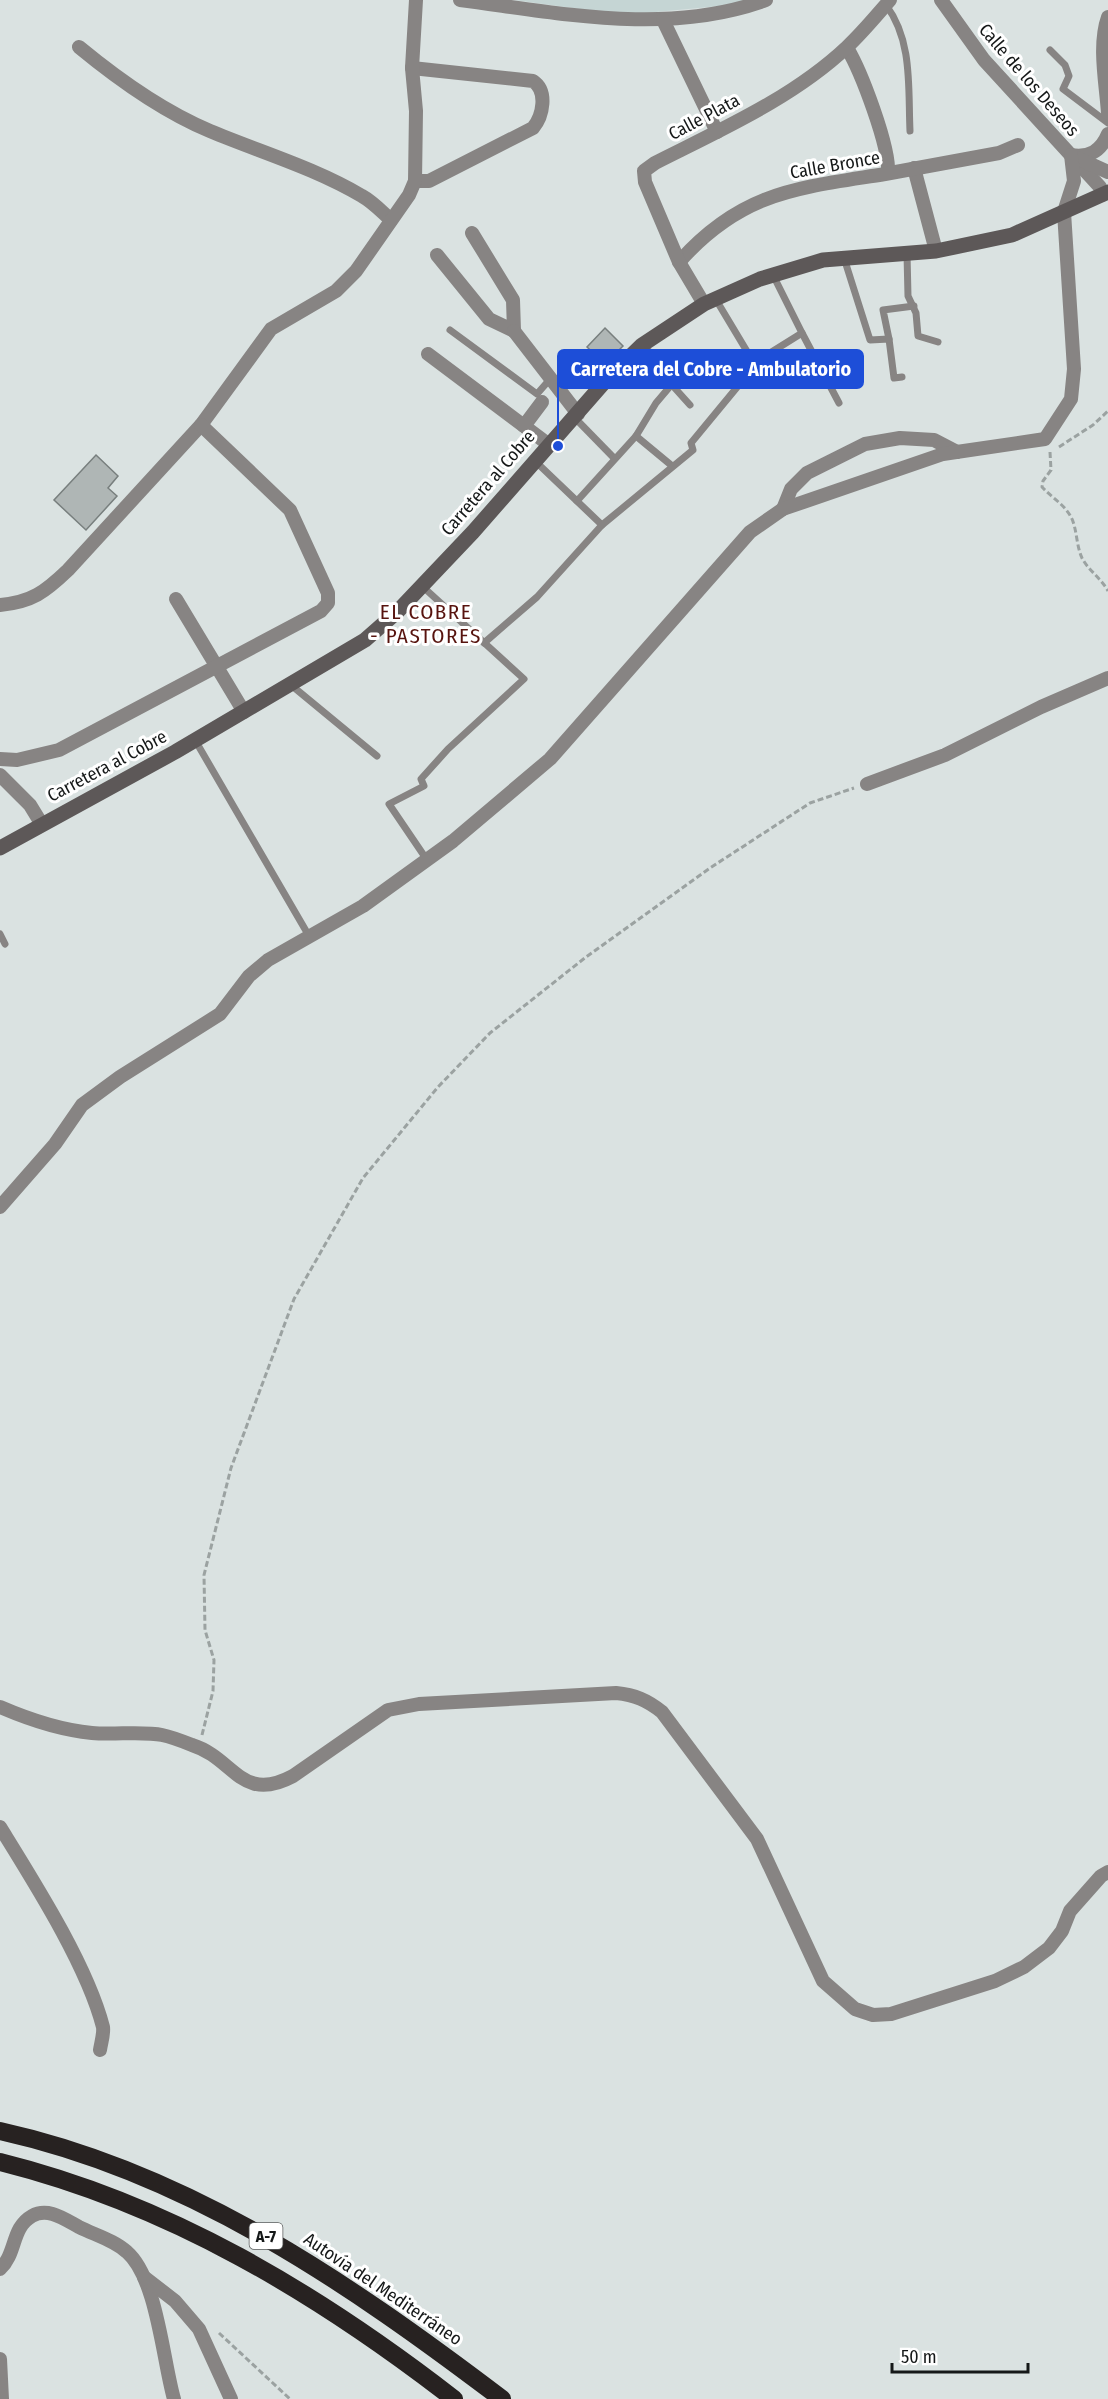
<svg xmlns="http://www.w3.org/2000/svg" width="1108" height="2399" font-family="'Fira Sans Condensed',sans-serif">
	<rect width="100%" height="100%" fill="#dae2e1"/>
	<!-- built -->
	<path fill="#c5d5d4" d="M514,0H748L731,5L623,15Z"/>
	<!-- building -->
	<g fill="#afb6b5" stroke="#787f7e" stroke-width="1.5">
		<path d="M605,328L623,346L605,364L587,347Z"/>
		<path d="M96,455L118,476L108,488L117,496L86,530L54,500Z"/>
	</g>
	<g fill="none" stroke-linecap="round" stroke-linejoin="round">
		<!-- path -->
		<g stroke="#9ba2a1" stroke-width="3" stroke-dasharray="6 3" stroke-linecap="butt">
			<path d="M1059,447L1093,425L1108,411"/>
			<path d="M1050,452L1051,470L1043,481L1042,487C1052,498 1064,504 1071,517C1077,528 1076,545 1082,558C1088,570 1101,578 1108,591"/>
			<path d="M202,1735L213,1691L214,1660L205,1630L204,1575L231,1468L294,1299L363,1178L438,1087L490,1033L586,957L710,868L810,803L854,788"/>
			<path d="M219,2333L290,2399"/>
		</g>
		<!-- lane -->
		<g stroke="#878483" stroke-width="7">
			<path d="M886,5C913,41 908,88 910,131"/>
			<path d="M1050,50L1065,65L1069,76L1063,89L1108,123"/>
			<path d="M907,254L908,296L916,313L918,336L938,342"/>
			<path d="M844,258L870,340L889,339L894,378L902,377"/>
			<path d="M450,330L537,394L551,378"/>
			<path d="M802,333L839,403"/>
			<path d="M889,339L883,310L914,306"/>
			<path d="M754,363L802,333L773,275"/>
			<path d="M672,385L690,405"/>
			<path d="M573,416L614,458"/>
			<path d="M636,436L671,465"/>
			<path d="M535,461L602,525"/>
			<path d="M577,501L636,436L656,403L678,377L642,345"/>
			<path d="M422,586L524,679L448,749L421,779L424,786L389,804L427,860"/>
			<path d="M484,643L537,597L602,525L693,450L691,443L743,380L757,368L715,298"/>
			<path d="M291,685L377,756"/>
			<path d="M195,740L309,936"/>
			<path d="M0,934L5,944"/>
		</g>
		<!-- street -->
		<g stroke="#878483" stroke-width="14">
			<path d="M460,0C561,13 667,36 766,0"/>
			<path d="M941,0L984,60L1100,187L1102,195"/>
			<path d="M1108,17C1098,45 1106,83 1108,113"/>
			<path d="M663,20L717,132"/>
			<path d="M79,47C119,80 162,111 210,131C260,152 315,168 362,196C373,202 382,212 391,220"/>
			<path d="M847,48C861,71 890,147 888,173"/>
			<path d="M412,68L533,81C548,91 543,116 533,128L429,181H415"/>
			<path d="M1071,155C1089,158 1101,151 1108,134"/>
			<path d="M1077,158L1108,172"/>
			<path d="M914,168L936,251"/>
			<path d="M437,255L489,319L514,331L513,300L472,233"/>
			<path d="M679,262C742,191 798,188 885,174C923,167 961,160 999,153L1018,145"/>
			<path d="M704,304L679,262L645,182L644,171L655,163C720,130 793,98 847,47C862,33 876,16 890,0"/>
			<path d="M514,331L578,414"/>
			<path d="M428,354L548,444"/>
			<path d="M524,426L542,402"/>
			<path d="M783,509L791,489L807,473L865,444L900,438L934,440L957,452"/>
			<path d="M176,599L244,712"/>
			<path d="M0,605C32,602 45,592 68,570L201,425L271,329L336,291L356,271L409,195L415,181L416,111L412,68L416,0"/>
			<path d="M0,759L17,760L59,750L321,611L328,603V593L290,510L201,425"/>
			<path d="M0,775L30,805L41,823"/>
			<path d="M867,784L945,755L1041,707L1108,678"/>
			<path d="M0,1207L55,1144L82,1105L120,1077L220,1014L249,976L268,960L363,906L453,841L550,759L750,532L783,509L943,454L1045,439L1071,399L1074,369L1064,212L1074,181L1071,155"/>
			<path d="M0,1707C30,1720 59,1730 92,1733C113,1735 144,1731 162,1735C172,1737 182,1741 192,1745C234,1758 241,1804 293,1776L388,1710L419,1704L616,1693C635,1695 647,1700 662,1712L757,1839L823,1981L855,2009L873,2015L891,2014L995,1981L1024,1967L1049,1948L1062,1931L1070,1911L1101,1876L1108,1872"/>
			<path d="M0,1827C34,1882 87,1965 103,2027C104,2034 101,2043 100,2050"/>
			<path d="M0,2269C17,2253 11,2228 32,2216C48,2207 64,2219 79,2227C95,2235 114,2240 127,2252C157,2278 163,2361 174,2399"/>
			<path d="M144,2277L175,2301L199,2329L231,2399"/>
			<path d="M0,2359L2,2399"/>
		</g>
		<!-- secondary -->
		<path stroke="#5d5858" stroke-width="15" d="M0,848L175,752L365,640L398,611L473,532L608,378L642,345L704,304L760,279L823,260L936,251L1012,235L1108,192"/>
		<!-- highway -->
		<g stroke="#272221" stroke-width="18">
			<path d="M0,2131C190,2173 350,2284 502,2399"/>
			<path d="M0,2162C169,2204 317,2293 454,2399"/>
		</g>
	</g>
	<g text-anchor="middle" dominant-baseline="central" stroke-width="6" stroke-linejoin="round" paint-order="stroke">
		<!-- shield labels -->
		<rect fill="#fff" stroke="#5b5d5d" stroke-width="1.5" x="249.5" y="2223" width="33" height="26" rx="4.5"/>
		<g font-size="16" font-weight="bold" fill="#151818">
			<text x="266" y="2236">A-7</text>
		</g>
		<!-- street labels -->
		<g font-size="18" fill="#151818" stroke="#fff">
			<text transform="translate(1029 80) rotate(49)">Calle de los Deseos</text>
			<text transform="translate(704 117) rotate(-28)">Calle Plata</text>
			<text transform="translate(835 165) rotate(-10)">Calle Bronce</text>
			<text transform="translate(488 483) rotate(-49)">Carretera al Cobre</text>
			<text transform="translate(107 766) rotate(-28)">Carretera al Cobre</text>
			<text transform="translate(383 2289) rotate(34)">Autovía del Mediterráneo</text>
		</g>
		<!-- quarter labels -->
		<g font-size="21" letter-spacing="1.5" fill="#57130e" stroke="#fff">
			<text x="426" y="612">EL COBRE<tspan x="426" dy="24">- PASTORES</tspan></text>
		</g>
	</g>
	<!-- callouts -->
	<path fill="none" stroke="#1d4ed8" stroke-width="2" d="M558 446L558 369"/>
	<circle fill="#1d4ed8" stroke="#fff" stroke-width="2" cx="558" cy="446" r="6"/>
	<rect fill="#1d4ed8" stroke="#1d4ed8" stroke-width="2" x="558" y="350" width="305" height="38" rx="6"/>
	<g font-size="20" text-anchor="middle" font-weight="bold" fill="#fff">
		<text x="711" y="376">Carretera del Cobre - Ambulatorio</text>
	</g>
	<!-- scale -->
	<path d="M892 2363v9h136v-9" fill="none" stroke="#151818" stroke-width="3"/>
	<text x="901" y="2363" font-size="18" fill="#151818" stroke="#ffffff" stroke-width="4.5" paint-order="stroke">50 m</text>
</svg>
